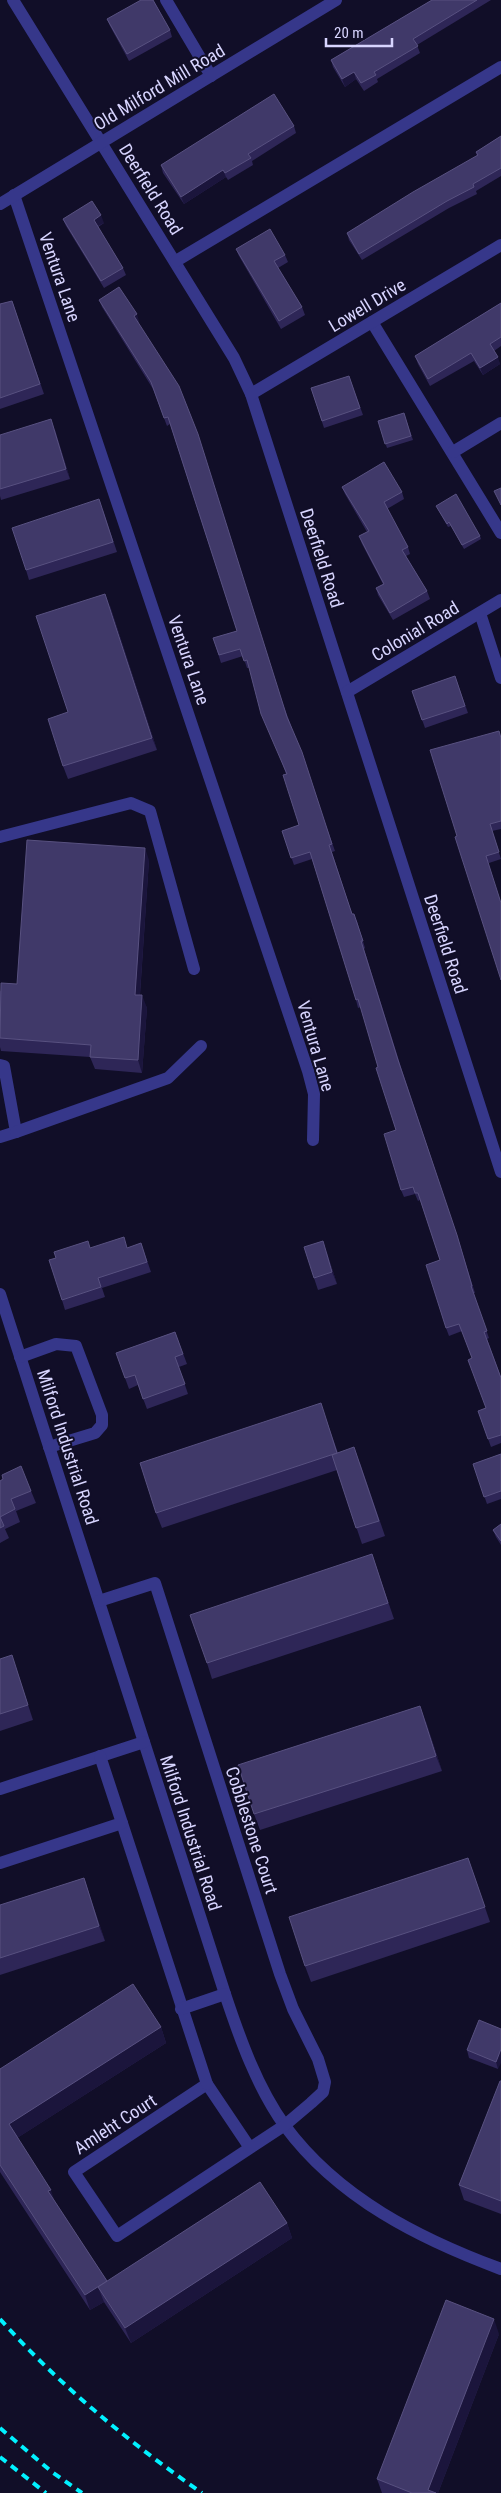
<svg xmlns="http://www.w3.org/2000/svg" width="501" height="2493" font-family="'Roboto Condensed',sans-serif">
	<rect width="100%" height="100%" fill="#110e28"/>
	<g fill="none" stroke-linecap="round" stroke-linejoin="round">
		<!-- minor -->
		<g stroke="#36378a" stroke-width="12">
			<path d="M13,0L234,358L251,394L501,1172"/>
			<path d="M166,0L211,76"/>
			<path d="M14,195L308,1071L314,1094L313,1140"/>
			<path d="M0,204L336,0"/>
			<path d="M176,261L501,67"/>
			<path d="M372,322L501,533"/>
			<path d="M251,394L501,245"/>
			<path d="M453,452L501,423"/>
			<path d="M480,613L501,678"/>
			<path d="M347,692L501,600"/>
			<path d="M0,837L131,803L150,811L194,969"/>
			<path d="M0,1065L4,1066L16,1132L0,1137"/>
			<path d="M16,1132L168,1078L201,1046"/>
			<path d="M0,1294L225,1994C240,2039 257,2087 285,2126C338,2198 420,2239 501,2269"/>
			<path d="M20,1357L56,1344L76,1346L102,1415V1425L95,1433L49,1447"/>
			<path d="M99,1601L155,1583L280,1974L293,2009L318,2059L325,2082L323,2092L311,2103L285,2125L250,2148L207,2084L74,2172L117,2236L250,2148"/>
			<path d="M0,1789L144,1742"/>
			<path d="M122,1823L207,2084"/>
			<path d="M0,1863L122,1823L100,1756"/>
			<path d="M181,2009L225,1994"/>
		</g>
		<!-- rail -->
		<g stroke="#01f1ff" stroke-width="4" stroke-dasharray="8 6" stroke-linecap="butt">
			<path d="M0,2319C59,2385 130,2443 202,2493"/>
			<path d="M0,2428L52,2472L82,2493"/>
			<path d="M0,2457L46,2493"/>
		</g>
	</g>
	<!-- wall -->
	<g fill="#2e2657">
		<path d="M432,0H491L417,45L420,53L377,79L378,82L364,91L356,79L345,87L333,67L331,60Z"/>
		<path d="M107,19L170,30L172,37L129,61L110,26Z"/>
		<path d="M294,126L296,133L252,161L253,165L228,180L226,177L184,204L163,173L161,165Z"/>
		<path d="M501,136V176L476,191L477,194L449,208L362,260L349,240L347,233L477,156L476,152Z"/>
		<path d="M63,219L104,223L98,227L123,268L126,275L104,288L66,226Z"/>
		<path d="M236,249L285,255L288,262L278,268L302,307L305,315L281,329L239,256Z"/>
		<path d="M99,300L139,321L138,322L289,720L335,851L332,852L352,914L357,921L365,948L364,949L401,1067L459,1242L475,1293H473L489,1338L487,1339L501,1377V1443L491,1447L478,1411L486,1408L472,1358L462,1331L449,1336L446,1328L440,1260L420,1200L418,1201L415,1194L404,1197L401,1190L396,1130L361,1007L358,1008L356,1000L312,859L294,865L282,831L299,825L286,774L249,668H247L243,656L221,663L213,638L237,631L170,424L167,426L153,389L102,307Z"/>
		<path d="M12,301L44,394L0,409V304Z"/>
		<path d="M501,303V346L494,351L500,364L483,375L474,361L430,386L418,364L415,356Z"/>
		<path d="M349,376L363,415L324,428L311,388Z"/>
		<path d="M404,413L413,440L387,448L378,421Z"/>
		<path d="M55,430L70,479L1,500L0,496V435Z"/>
		<path d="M342,487L402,492L404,499L387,509L408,547L410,554L406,556L427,591L430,599L393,620L378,595L376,588L383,584L362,544L359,536L367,532L345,494Z"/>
		<path d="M436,506L480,536L481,539L464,549L451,526L448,527Z"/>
		<path d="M103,510L117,552L29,580L26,570Z"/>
		<path d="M110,606L157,750L68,779L63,766L68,712Z"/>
		<path d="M455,676L468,713L425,728L412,691Z"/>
		<path d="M501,736V829L492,831L501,859L489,863L457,836Z"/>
		<path d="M149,860L140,995L147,1008L142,1073L95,1069L90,1057L1,1051L0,1047V991L17,984Z"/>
		<path d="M141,1243L151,1272L102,1288L105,1297L65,1310L62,1300L90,1248H128Z"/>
		<path d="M327,1253L337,1284L318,1290L314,1278Z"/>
		<path d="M175,1332L187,1364L179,1367L188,1394L147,1409L138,1385L129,1389L116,1353Z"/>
		<path d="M326,1419L338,1453L360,1463L385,1536L362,1544L337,1470L162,1528L156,1513Z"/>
		<path d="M501,1454V1499L487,1504L473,1464Z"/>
		<path d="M2,1475L31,1491L36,1503L16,1511L20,1522L5,1529L9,1538L0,1543V1481L3,1479Z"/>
		<path d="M501,1524V1545L496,1537L493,1530Z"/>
		<path d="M372,1554L394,1619L212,1679L207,1663Z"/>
		<path d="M0,1659L17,1671L33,1720L0,1731Z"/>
		<path d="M426,1722L442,1771L260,1830L254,1814Z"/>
		<path d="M468,1858L490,1922L311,1982L305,1966Z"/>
		<path d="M84,1878L105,1941L0,1975V1905Z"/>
		<path d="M161,2027L166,2043L17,2138L55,2202L107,2281L287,2223L292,2238L131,2343L104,2302L90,2310L0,2172V2069Z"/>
		<path d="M501,2029L498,2069L469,2058L467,2050Z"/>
		<path d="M501,2081V2214L464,2200L459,2185Z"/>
		<path d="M499,2334L438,2493H382L377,2479Z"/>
	</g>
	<!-- shaded-wall -->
	<g fill="#1b153c">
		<path d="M354,72L356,79L345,87L342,79Z"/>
		<path d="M223,170L226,177L184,204L181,197Z"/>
		<path d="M101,215L104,223L96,227L94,220Z"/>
		<path d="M137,314L139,321L137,323L134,316Z"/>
		<path d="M498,357L500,364L483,375L480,368Z"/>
		<path d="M51,419L55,430L70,479L66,469Z"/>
		<path d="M105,594L110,606L157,750L152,738Z"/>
		<path d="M145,848L149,860L139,1007L135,995Z"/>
		<path d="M142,995L147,1008L142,1073L138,1060Z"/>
		<path d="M323,1241L327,1253L337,1284L332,1272Z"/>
		<path d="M420,1706L426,1722L442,1771L436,1756Z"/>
		<path d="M84,1878L89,1894L105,1941L99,1926Z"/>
		<path d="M161,2027L166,2043L14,2140L9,2124Z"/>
		<path d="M501,2049V2063L498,2069L496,2062Z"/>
		<path d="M51,2190L56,2205L48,2191Z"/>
		<path d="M287,2223L292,2238L131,2343L125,2328Z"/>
		<path d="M107,2281L98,2287L104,2302L90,2310L85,2295Z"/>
		<path d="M494,2319L499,2334L438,2493H429L428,2490Z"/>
	</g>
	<!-- building -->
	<g fill="#403969" stroke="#585180">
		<path d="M141,0H153L170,30L127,54L107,19Z"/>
		<path d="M432,0H477L413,39L418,46L374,72L376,75L361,83L354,72L342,79L331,60Z"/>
		<path d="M274,94L294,126L248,154L251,158L225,173L223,170L181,197L161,165Z"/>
		<path d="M501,136V168L473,184L474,187L447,201L359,254L347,233L413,192L478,155L476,152Z"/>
		<path d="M92,201L101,215L94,220L123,268L101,281L63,219Z"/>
		<path d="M270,229L285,255L274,261L302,307L279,321L236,249Z"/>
		<path d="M119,287L137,314L134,316L179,386L198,434L287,717L302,752L332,844L329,845L352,914H354L363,941H361L398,1060L457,1235L472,1286H471L487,1331L484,1332L501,1378V1435L488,1439L478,1411L486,1408L468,1360L472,1358L459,1324L446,1328L426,1265L440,1260L418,1193H415L413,1187L401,1190L384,1134L396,1130L376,1068L378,1067L358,999L356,1000L310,852L291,858L282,831L299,825L283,775L287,774L261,714L247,660L244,661L240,649L219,655L213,638L237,631L168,417L164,418L151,382L99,300Z"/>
		<path d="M12,301L40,384L0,398V304Z"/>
		<path d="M501,303V337L490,344L498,357L480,368L471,353L428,379L415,356Z"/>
		<path d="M349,376L360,408L322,421L311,388Z"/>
		<path d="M404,413L411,436L385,444L378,421Z"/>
		<path d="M51,419L66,469L0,489V435Z"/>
		<path d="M384,462L402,492L384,502L408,547L402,550L427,591L390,613L376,588L384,584L359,536L369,531L342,487Z"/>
		<path d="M501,488V505L494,491Z"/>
		<path d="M456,494L480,536L462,545L449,522L447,524L436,506Z"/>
		<path d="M99,499L113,542L26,570L12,528Z"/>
		<path d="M105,594L152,738L63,766L48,719L68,712L36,616Z"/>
		<path d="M455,676L465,706L422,720L412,691Z"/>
		<path d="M499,731L501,738V821L490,824L499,852L486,856L501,903V980L455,837L457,836L430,750Z"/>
		<path d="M27,840L145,848L135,995H142L138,1060L90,1057L91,1045L0,1038L1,983L17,984Z"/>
		<path d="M124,1237L127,1248L141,1243L147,1262L98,1278L101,1287L62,1300L49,1260L56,1258L54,1252L88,1241L90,1248Z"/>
		<path d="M323,1241L332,1272L314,1278L304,1247Z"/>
		<path d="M175,1332L183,1354L175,1357L185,1384L143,1399L135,1375L125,1378L116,1353Z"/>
		<path d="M321,1403L337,1453L156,1513L140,1463Z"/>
		<path d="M354,1447L379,1521L356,1528L332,1455Z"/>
		<path d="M501,1454V1491L484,1497L473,1464Z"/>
		<path d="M21,1466L31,1491L11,1499L15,1509L0,1517V1481L3,1479L2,1475Z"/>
		<path d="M0,1517L4,1526L0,1528Z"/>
		<path d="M501,1524V1541L493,1530Z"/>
		<path d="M372,1554L388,1603L207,1663L190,1615Z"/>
		<path d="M12,1655L28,1705L0,1714V1659Z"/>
		<path d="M420,1706L436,1756L254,1814L238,1765Z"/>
		<path d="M468,1858L485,1907L305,1966L289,1917Z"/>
		<path d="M84,1878L99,1926L0,1958V1905Z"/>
		<path d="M133,1984L161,2027L9,2124L51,2190L48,2191L107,2281L85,2295L0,2165V2069Z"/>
		<path d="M479,2020L501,2029V2049L496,2062L467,2050Z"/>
		<path d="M500,2081H501V2201L459,2185Z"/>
		<path d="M260,2182L287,2223L125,2328L98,2287Z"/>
		<path d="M446,2300L494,2319L428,2490L436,2493H412L377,2479Z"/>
	</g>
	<g text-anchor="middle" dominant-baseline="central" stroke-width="4" stroke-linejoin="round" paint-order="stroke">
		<!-- street labels -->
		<g font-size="18" fill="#d8d5ff" stroke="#110e28">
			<text transform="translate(159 87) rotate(-31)">Old Milford Mill Road</text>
			<text transform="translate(151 189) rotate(58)">Deerfield Road</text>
			<text transform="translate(60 277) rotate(71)">Ventura Lane</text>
			<text transform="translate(367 305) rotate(-31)">Lowell Drive</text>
			<text transform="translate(322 558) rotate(72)">Deerfield Road</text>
			<text transform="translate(415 631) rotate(-31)">Colonial Road</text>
			<text transform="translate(189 660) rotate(71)">Ventura Lane</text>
			<text transform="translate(446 944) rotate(72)">Deerfield Road</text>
			<text transform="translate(316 1046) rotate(74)">Ventura Lane</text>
			<text transform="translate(68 1447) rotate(72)">Milford Industrial Road</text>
			<text transform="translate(252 1830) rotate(72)">Cobblestone Court</text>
			<text transform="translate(191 1833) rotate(72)">Milford Industrial Road</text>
			<text transform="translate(115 2124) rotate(-33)">Amleht Court</text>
		</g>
	</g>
	<!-- scale -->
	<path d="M326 38v8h66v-8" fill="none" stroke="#d8d5ff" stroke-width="2.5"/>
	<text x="334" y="38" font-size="15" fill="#d8d5ff" stroke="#110e28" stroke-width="4" paint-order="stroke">20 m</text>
</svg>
